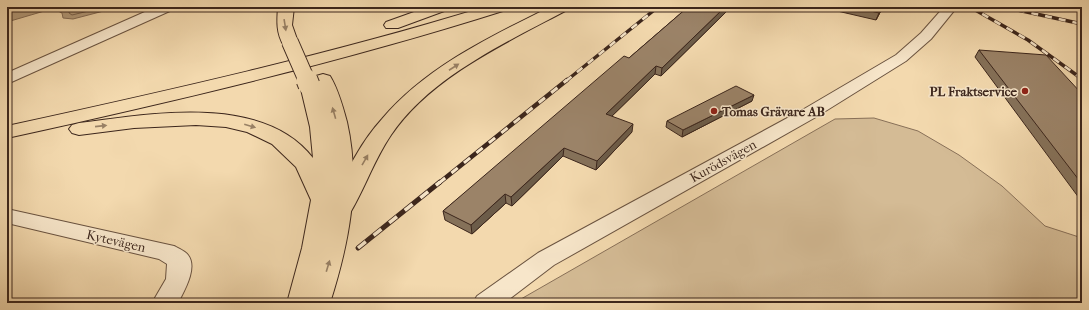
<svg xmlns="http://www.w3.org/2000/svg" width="1089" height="310" font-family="'IM FELL French Canon',serif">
	<rect width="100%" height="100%" fill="#f3d9ae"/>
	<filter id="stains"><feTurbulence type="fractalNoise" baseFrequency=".005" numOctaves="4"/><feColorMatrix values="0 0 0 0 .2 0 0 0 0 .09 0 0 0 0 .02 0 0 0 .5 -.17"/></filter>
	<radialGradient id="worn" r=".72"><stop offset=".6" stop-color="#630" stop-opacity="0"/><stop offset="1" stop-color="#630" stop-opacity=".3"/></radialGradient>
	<!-- green -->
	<path fill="#d4bb95" stroke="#887058" d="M874,118L918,131L959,155L1002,186L1045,226L1082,238V303H514L835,119Z"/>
	<!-- water -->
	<g fill="#b59c7c" stroke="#856d56">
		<path d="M11,7H58L7,22V8Z"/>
		<path d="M73,7H119L73,19L63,18L62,13L58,11Z"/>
	</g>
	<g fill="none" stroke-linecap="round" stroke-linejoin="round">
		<!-- shore -->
		<path stroke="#78614c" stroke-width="1" d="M70,7L69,13L72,15L105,7"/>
		<!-- street casing -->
		<g stroke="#6a5340" stroke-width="2">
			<g id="street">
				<path d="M156,7H173L172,10L7,84V73Z"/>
				<path d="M944,7H957L931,39L906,61L816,117L554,265L504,303H473L477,296L538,253L804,109L896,55L921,33Z"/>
				<path d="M7,209L174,246C178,248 185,251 188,255C198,268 184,291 178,303H152L166,279L167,264L159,259L7,223Z"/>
			</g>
		</g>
		<!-- primary casing -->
		<g stroke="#3c261c" stroke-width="2">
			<g id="primary">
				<path d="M278,7H294L292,25L298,42L296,46L290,47L284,46C276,33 277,21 278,7Z"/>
				<path d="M428,7H450L447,10L398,28H386L384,25L386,22Z"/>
				<path d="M485,7H509L506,10C342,62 175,101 7,138V126C168,91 328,55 485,7Z"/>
				<path d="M323,74L330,76C338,89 343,107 347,122C361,184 349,243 330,303H287L302,248L311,200L296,167L272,144L247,132L226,127L196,125L134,128L79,135L72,133L69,129L72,125L79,123C149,114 263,93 313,158L310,127L300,85L302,81L309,79L314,81L316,76Z"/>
			</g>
		</g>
		<!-- highway casing -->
		<g stroke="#3c261c" stroke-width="2">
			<path id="highway" d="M550,7H570L567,10C507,42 430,77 391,135C374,160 365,188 350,213L341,215L332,213L329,207C344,177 359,144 382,119C426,67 490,37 550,7Z"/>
		</g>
		<!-- street -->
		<use href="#street" fill="#f7e6ca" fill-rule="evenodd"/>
		<!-- primary -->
		<use href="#primary" fill="#f3d9ae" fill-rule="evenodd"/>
		<!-- highway -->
		<use href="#highway" fill="#f3d9ae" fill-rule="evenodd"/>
		<!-- rail-far2 casing -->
		<g stroke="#3c261c" stroke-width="3.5">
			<g id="rail-far2">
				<path d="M970,7L1028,40L1082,79"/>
				<path d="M1004,7L1082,24"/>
				<path d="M566,81L658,7"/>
			</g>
		</g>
		<!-- rail-far1 casing -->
		<g stroke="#3c261c" stroke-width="4.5">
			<path id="rail-far1" d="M439,183L567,80"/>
		</g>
		<!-- rail casing -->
		<g stroke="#3c261c" stroke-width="5">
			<path id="rail" d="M358,248L440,182"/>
		</g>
		<!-- rail-far2 -->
		<use href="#rail-far2" stroke="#f7e6ca" stroke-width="2.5" stroke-dasharray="7" stroke-linecap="butt"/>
		<!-- rail-far1 -->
		<use href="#rail-far1" stroke="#f7e6ca" stroke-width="3" stroke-dasharray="8" stroke-linecap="butt"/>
		<!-- rail -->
		<use href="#rail" stroke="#f7e6ca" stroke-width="3.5" stroke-dasharray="10" stroke-linecap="butt"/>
		<!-- primary-bridge-far1 casing -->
		<g stroke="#3c261c" stroke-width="18" stroke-linecap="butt">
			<path id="primary-bridge-far1" d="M290,42L307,81"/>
		</g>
		<!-- primary-bridge casing -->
		<g stroke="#3c261c" stroke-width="23" stroke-linecap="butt">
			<path id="primary-bridge" d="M307,80L309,85"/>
		</g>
		<!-- primary-bridge-far1 -->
		<use href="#primary-bridge-far1" stroke="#f3d9ae" stroke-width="16"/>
		<!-- primary-bridge -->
		<use href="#primary-bridge" stroke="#f3d9ae" stroke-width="21"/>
	</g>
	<!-- wall -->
	<g fill="#857159" stroke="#3c261c">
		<path d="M688,7H731L661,76L655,74L612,116L632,132L596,170L563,156L512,206L506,203L472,234L445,220L443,211L629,58Z"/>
		<path d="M820,7H883L876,20Z"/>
		<path d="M979,50L1082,94V202L975,57Z"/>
		<path d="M752,101L682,137L666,127L667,121Z"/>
	</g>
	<!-- shaded-wall -->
	<g fill="#6c5c49" stroke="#3c261c">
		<path d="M725,7H731L661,76L662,68Z"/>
		<path d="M882,7H883L876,20L879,13Z"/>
		<path d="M656,66L655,74L605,123L606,114Z"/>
		<path d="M754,95L752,101L682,137L683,130Z"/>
		<path d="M633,124L632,132L596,170L597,161Z"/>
		<path d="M564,148L563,156L512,206L511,197Z"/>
		<path d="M505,194L506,203L472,234L471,225Z"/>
	</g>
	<!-- building -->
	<g fill="#9b8368" stroke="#3c261c">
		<path d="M688,7H725L662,68L656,66L606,114L633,124L597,161L564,148L511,197L505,194L471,225L443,211L624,56L629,58Z"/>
		<path d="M854,7H882L879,13Z"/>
		<path d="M979,50L1046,55L1082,94V184Z"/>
		<path d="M736,86L754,95L683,130L667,121Z"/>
	</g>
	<!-- one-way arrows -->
	<defs><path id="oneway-solid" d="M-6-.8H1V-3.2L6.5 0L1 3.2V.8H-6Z"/></defs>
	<g fill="#988065">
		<use href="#oneway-solid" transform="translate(285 25) rotate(81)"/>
		<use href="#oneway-solid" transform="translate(454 67) rotate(-33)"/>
		<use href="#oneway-solid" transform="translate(334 113) rotate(-106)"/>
		<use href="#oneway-solid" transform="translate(101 126) rotate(-6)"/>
		<use href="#oneway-solid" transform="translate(250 126) rotate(16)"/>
		<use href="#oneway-solid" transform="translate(365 160) rotate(-60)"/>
		<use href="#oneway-solid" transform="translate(328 266) rotate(-73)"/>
	</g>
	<!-- markers -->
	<g fill="#8f2418" stroke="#f7e6ca" stroke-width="1.5">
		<circle cx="1025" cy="91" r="4"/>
		<circle cx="714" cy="111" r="4"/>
	</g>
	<g text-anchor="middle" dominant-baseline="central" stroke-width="3" stroke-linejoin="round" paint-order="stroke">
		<!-- poi labels -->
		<g font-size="13" font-weight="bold" fill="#3c261c" stroke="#f7e6ca" text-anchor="end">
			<text x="1017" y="91">PL Fraktservice</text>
			<text x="722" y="111" text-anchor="start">Tomas Grävare AB</text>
		</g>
		<!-- street labels -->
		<g font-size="13" fill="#3c261c" stroke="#f7e6ca">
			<text transform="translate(723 161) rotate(-29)">Kurödsvägen</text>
			<text transform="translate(116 241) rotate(13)">Kytevägen</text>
		</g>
	</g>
	<!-- margin -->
	<rect width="1089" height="310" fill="none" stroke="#f3d9ae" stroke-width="24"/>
	<rect x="8" y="8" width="1073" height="294" fill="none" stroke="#3c261c" stroke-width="2"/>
	<rect x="12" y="12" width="1065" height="286" fill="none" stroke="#3c261c"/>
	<rect width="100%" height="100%" filter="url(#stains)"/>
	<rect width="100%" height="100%" fill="url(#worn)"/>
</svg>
